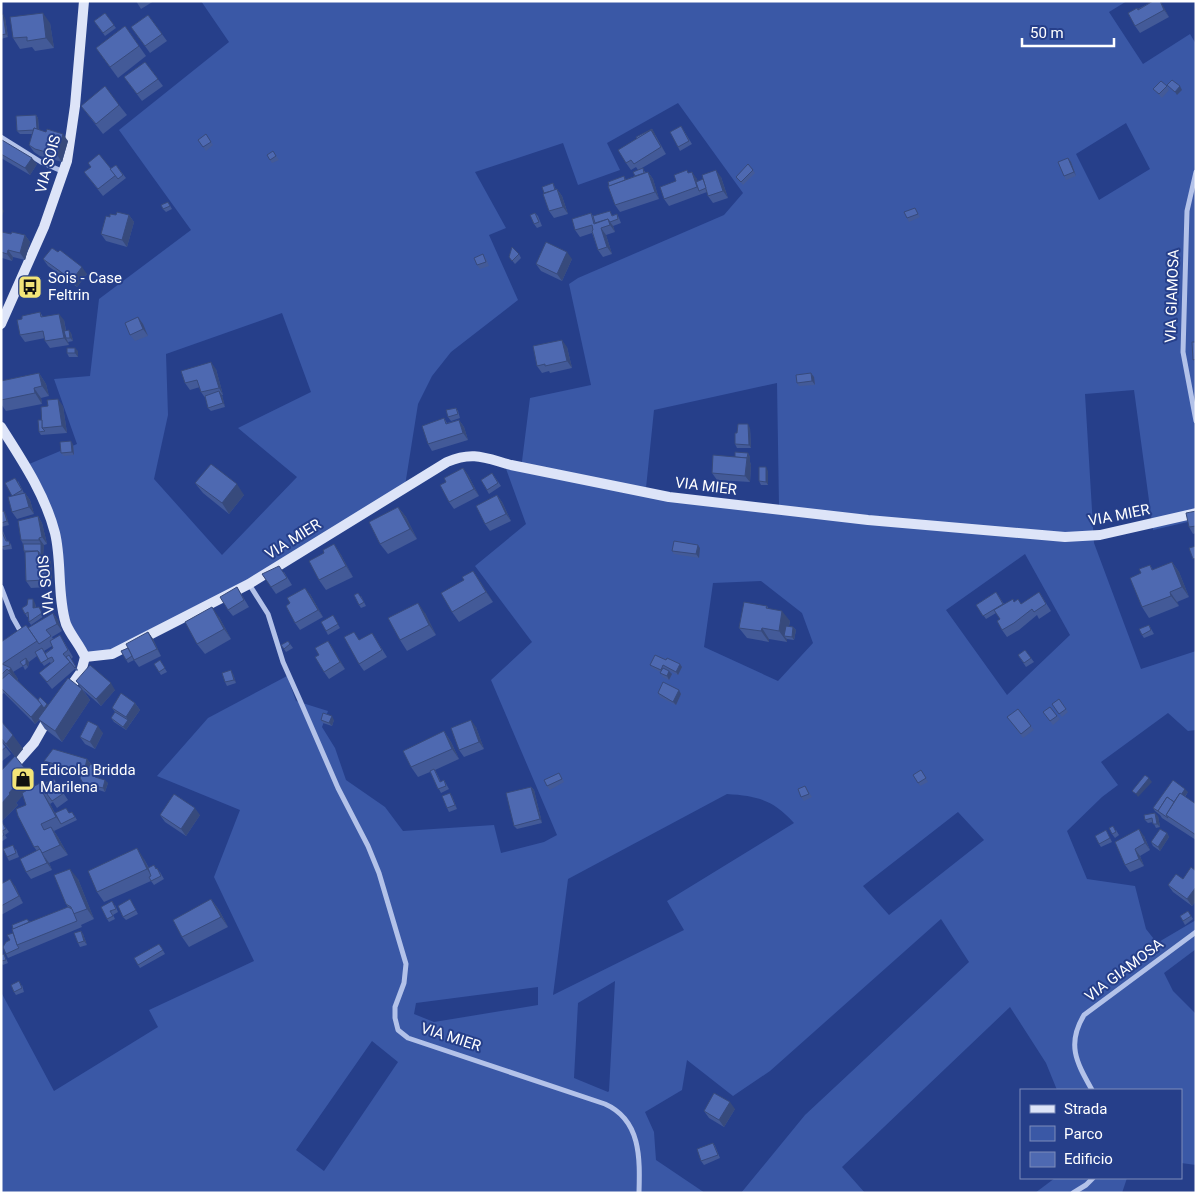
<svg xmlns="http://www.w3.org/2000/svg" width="1197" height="1194" font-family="Roboto,sans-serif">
	<rect width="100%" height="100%" fill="#263f8a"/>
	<!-- green -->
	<g fill="#3a58a6" fill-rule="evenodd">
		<path d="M201,1H1127L1109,12L1143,64L1190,34L1196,44V520L1153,530L1134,390L1085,394L1094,543L1141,669L1196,651V730L1188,731L1168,713L1101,762L1118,785L1102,797L1067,831L1087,879L1135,886L1146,929L1157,943L1196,920V949L1164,973L1173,991L1196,1014V1165L1181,1163V1090H1057L1046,1063L1010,1007L842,1167L865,1193H741L805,1115L969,962L941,919L770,1071L733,1096L687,1060L682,1090L645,1112L654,1132L656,1160L705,1193H1V992L54,1091L158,1027L149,1010L254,961L214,877L240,810L157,776L208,718L287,676L296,701L328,711L322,727L335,748L346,780L385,807L403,831L494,825L501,853L544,842L557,835L491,680L532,642L475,566L526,524L505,466L521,469L530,398L591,385L569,284L578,278L724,215L743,193L678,103L607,143L620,170L578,185L563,143L475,172L506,228L489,235L518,300L451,352L432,376L418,404L404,492L111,656L82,657L60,612L53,535L37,494L22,467L77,444L54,379L90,376L99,299L191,230L119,130L229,42ZM1126,123L1150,169L1099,200L1076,154ZM282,313L311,392L238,428L297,477L222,555L154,479L168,415L166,354ZM777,383L779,506L683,496L646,488L654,410ZM1025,554L1070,635L1007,695L946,610ZM761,581L802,613L813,643L778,681L704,647L713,583ZM727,794C758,796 773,800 794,823L667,901L684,930L553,995L568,879ZM958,812L984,840L889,915L863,886ZM615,981L609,1091L608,1092L574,1078L578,1003ZM538,987V1005L434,1022L414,1014L416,1003ZM372,1041L398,1062L324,1171L296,1150Z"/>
		<path d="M1055,1178H1127L1122,1193H1035Z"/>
	</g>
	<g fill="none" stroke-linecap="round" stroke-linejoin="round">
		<!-- street -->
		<g stroke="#b3c2e9" stroke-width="5">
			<path d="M1,137L41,162L64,172"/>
			<path d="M1196,172L1187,211L1183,352L1196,421"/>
			<path d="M249,584L268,614L283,662L299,698L338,788L368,846L379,873L406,964L404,983L395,1007V1018L398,1030L408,1038L605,1104C641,1120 640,1158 639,1193"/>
			<path d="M1,587L13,618L22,634"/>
			<path d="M1092,1090C1077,1063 1066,1045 1084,1015L1196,932"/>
			<path d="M1073,1193L1086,1185L1093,1178"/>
		</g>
		<!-- secondary -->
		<g stroke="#dde4f8" stroke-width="10">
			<path d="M1,324L44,227L67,161L75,106L84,1"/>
			<path d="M1,427C22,460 45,494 55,533C62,562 57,595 66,624C71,636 80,645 85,657L81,672L66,693"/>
			<path d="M85,657L112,654L249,584L447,462C473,451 485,458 511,465L669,497L868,520L1065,537L1100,535L1196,513"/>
			<path d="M1,780L34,743L50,715"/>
		</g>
	</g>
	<!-- wall -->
	<g fill="#435a98" fill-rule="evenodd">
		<path d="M136,1H154L141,9Z"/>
		<path d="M1153,1H1160L1169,17L1140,33L1135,26L1137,8L1138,9Z"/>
		<path d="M105,13L116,28L105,36L94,21Z"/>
		<path d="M1,15L5,18L8,37L1,39Z"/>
		<path d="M148,15L167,41L150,53L131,27Z"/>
		<path d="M50,23L54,48L35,51L32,47L20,49L13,38Z"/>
		<path d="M125,26L146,56L118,78L96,48Z"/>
		<path d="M145,62L163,86L142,101L124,77Z"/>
		<path d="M1167,86L1169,90L1162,98L1153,89Z"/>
		<path d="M119,105L127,115L103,134L81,106Z"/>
		<path d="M36,115L38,118L39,130L68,141L62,162L40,156L34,152L29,145L33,134H20L17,131Z"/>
		<path d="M681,126L692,144L680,151L678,147Z"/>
		<path d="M652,129L666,154L642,168L646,173L648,172L653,179L659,199L620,212L615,205L624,176L626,180L635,176L638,170L636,167L631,170L626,163L631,142Z"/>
		<path d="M206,134L213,145L206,151L198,140Z"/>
		<path d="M1,140L37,164L30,175L1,158Z"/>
		<path d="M273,151L279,160L272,163L270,160Z"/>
		<path d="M1068,158L1071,162L1076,176L1066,180L1064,176Z"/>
		<path d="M116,165L126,178L103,196L84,172L110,169Z"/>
		<path d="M753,170L755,173L743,185L736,177Z"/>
		<path d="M689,173L697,179V181L721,177L728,198L713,203L708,196L707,192L669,206L664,199L676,181Z"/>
		<path d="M553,183L556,190L557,189L562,196L568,214L554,218L549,211L544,193Z"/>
		<path d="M168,202L172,209L166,212L163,209Z"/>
		<path d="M915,208L920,217L909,222L907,218Z"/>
		<path d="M535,213L538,216L542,226L537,228L534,224Z"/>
		<path d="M591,213L593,216L613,215L617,214L619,218L621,223L613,226L615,232L606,235L612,254L603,257L598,250L592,233L580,237L575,230Z"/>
		<path d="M116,215H129L134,222L127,247L106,241L101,234L110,217Z"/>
		<path d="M1,234L25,235L30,242L25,260L13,257L12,261L2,258Z"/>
		<path d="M519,254L521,258L515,264L509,257Z"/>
		<path d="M486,258L489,266L480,269L477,265Z"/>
		<path d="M43,259L87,274L77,287L48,266Z"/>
		<path d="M572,259L562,281L541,271L536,264Z"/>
		<path d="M40,312L43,317L64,320L66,330L71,333L73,341L68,342L69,345L50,348L45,341V338L25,342L20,335L22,319Z"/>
		<path d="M138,317L143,324L148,336L135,341L130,335Z"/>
		<path d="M567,347L572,368L550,373L549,371L542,373L537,366Z"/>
		<path d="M78,351V357H69L67,353Z"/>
		<path d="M216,369L223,395H222L225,407L211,411L208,408L206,399L201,392L200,387L190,390L185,383Z"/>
		<path d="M39,373L46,384L49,396L41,398L42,404L6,411L1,404V381Z"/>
		<path d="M811,373L814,377L815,385L799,386L797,383Z"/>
		<path d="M63,406L67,433L41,435L39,432L42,420Z"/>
		<path d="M456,408L458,411L460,418L451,421L448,417Z"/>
		<path d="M444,418L447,423L459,420L464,427L468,440L432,451L428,444Z"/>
		<path d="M750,428L751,448H737L735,444Z"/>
		<path d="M73,444L74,455L64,456L61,453Z"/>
		<path d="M748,453L750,457V462L751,465L750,482L717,480L712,473L735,457Z"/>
		<path d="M463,468L468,475L479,496L454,509L449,502L446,482Z"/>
		<path d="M768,471V485H761L759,481Z"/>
		<path d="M492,473L501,486L489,494L481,480Z"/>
		<path d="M18,481L24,493H25L30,500L34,514L17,519L12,512L13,496Z"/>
		<path d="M195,483L244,495L229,514L203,493Z"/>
		<path d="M497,495L502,502L511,521L490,531L485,524Z"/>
		<path d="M398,507L406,517L417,539L388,554L380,544Z"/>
		<path d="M4,511L6,515L9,525L1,527V512Z"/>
		<path d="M1196,511V533L1193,534L1189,527Z"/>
		<path d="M38,516L42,523L47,544L44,545L43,556L46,555L51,562L52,581H48L49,587L31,588L26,581L25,553L24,551L23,544L21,540Z"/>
		<path d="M3,531L7,541L11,544L12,549L4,550L1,547Z"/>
		<path d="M334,544L341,555L353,577L326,590L319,580Z"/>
		<path d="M700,548L699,558L674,554L672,551Z"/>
		<path d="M1172,562L1179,572L1189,597L1177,602L1179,606L1149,618L1142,607L1141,573L1150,565L1153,570Z"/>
		<path d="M473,571L493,602L459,622L452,612L464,580Z"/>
		<path d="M284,572L292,585L276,594L262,574Z"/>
		<path d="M237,587L249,607L233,616L228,610Z"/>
		<path d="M996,592L1004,604L1015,602L1021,604L1039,592L1051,611L1039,619L1037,615L1019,630L1007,637L1002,630L1000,619L996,613L986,619L976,605Z"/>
		<path d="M310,594L323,617L300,630L295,623Z"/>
		<path d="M361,596L366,606L361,608L359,605Z"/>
		<path d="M35,603L36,608L41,610L44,616L31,625L29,622L28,617H27L22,608Z"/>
		<path d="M767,606L769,609L790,621L789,626L793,627L796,630L794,640L787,639V642L769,639V642L747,638L739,628Z"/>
		<path d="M53,613L58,620L62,631L52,637L53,639L60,635L73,657L71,659L78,670L77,671L75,669L52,689L39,673L51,664L50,662L44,666L37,656L29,662L28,667L25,670L23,666L13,672L18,679L17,680L38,700L48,705L82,689L76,681L115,690L101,706L83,690L90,700L62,742L45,729L39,720L35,724L4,693L1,695V642L28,628ZM52,646L53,648L45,653L44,651Z"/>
		<path d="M425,613L436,635L407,651L400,640Z"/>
		<path d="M219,617L231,639L205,654L197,644Z"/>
		<path d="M335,619L340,628L328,635L326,631Z"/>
		<path d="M1149,625L1154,634L1144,638L1142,635Z"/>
		<path d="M148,632L153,639L161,656L139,667L134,660L128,663L121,651L128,648Z"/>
		<path d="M372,633L387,657L364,671L359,664L360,640Z"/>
		<path d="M288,641L293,648L286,652L281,645Z"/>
		<path d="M328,641L345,669L329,679L324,672L319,655Z"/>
		<path d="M1025,650L1034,662L1026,667L1018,655Z"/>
		<path d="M655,655L682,667L678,675L665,669L672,674L669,680L663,677L660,673L661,672L652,668L650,665Z"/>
		<path d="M160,660L167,672L161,675L154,664Z"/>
		<path d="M233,674L236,683L227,686L225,682Z"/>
		<path d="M679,690L681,694L676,705L660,697L658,693Z"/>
		<path d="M1059,699L1068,712L1062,717L1052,704Z"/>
		<path d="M135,703L140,710L126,730L114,722L111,718L115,712L112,708Z"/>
		<path d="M1050,707L1060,719L1053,725L1043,712Z"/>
		<path d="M1018,709L1034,730L1023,738L1007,717Z"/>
		<path d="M321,720H334L332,726L323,723Z"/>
		<path d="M1,721L23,749L16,757L34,781L27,788L28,790L41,786L54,779L68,800L57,808L53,802L50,804L55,813H69L74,815L77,820L54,831L58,837L68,855L49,863L52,870L31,879L26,872L37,851L34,847L26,805L23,795L16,803L18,805L1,822V771L15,756L1,740Z"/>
		<path d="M476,727L484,749L464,757L459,750Z"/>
		<path d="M444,731L451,742L459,759L435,770L441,782L444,780L449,789L441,793L430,772L418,777L411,767Z"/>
		<path d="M103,733L95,749L85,744L80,737Z"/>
		<path d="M1,741L11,754L1,762Z"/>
		<path d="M87,759L91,764L100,770L98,778L108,783L105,792L86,786L80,778V777L48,768L44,761Z"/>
		<path d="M921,770L928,782L920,786L913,775Z"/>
		<path d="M561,776L564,782L550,790L547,786Z"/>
		<path d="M805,786L812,797L804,801L801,797Z"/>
		<path d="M531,787L534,790L542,823L517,829L514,826Z"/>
		<path d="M1188,792L1185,797L1196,804V840L1162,818L1160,815L1155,811L1153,808Z"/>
		<path d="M452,796L457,809L449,812L447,808Z"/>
		<path d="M160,815H200L186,836L165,822Z"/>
		<path d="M1158,816L1160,827L1156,828L1153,822L1148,823L1145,820Z"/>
		<path d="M2,822L9,832L5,835L7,838L1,842V823Z"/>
		<path d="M1106,830L1112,842L1101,847L1099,844Z"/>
		<path d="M1116,830L1119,835L1115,838L1112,834Z"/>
		<path d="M1167,833L1169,837L1160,851L1153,846L1151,842Z"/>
		<path d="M1144,836L1150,850L1140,856L1144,866L1130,872L1125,865L1115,842Z"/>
		<path d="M16,849L19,857L9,861L7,857Z"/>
		<path d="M144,859L149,868L156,869L160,872L164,879L154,885L151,881L104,902L97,892Z"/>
		<path d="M1196,871V901L1192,906L1173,892L1168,885L1183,879Z"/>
		<path d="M78,879L94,919L81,925L82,927L8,958L6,954L10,940L13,933L27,919L30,922L68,907L66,904Z"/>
		<path d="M1,884L15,886L23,903L1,915Z"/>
		<path d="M130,899L138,914L126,920L123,917Z"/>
		<path d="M211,899L219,910L228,927L189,947L182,937Z"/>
		<path d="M115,905L118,912L113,915L115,919L109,922L107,919Z"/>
		<path d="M1188,911L1193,919L1185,925L1180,916Z"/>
		<path d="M81,931L83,934L87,945L80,947L78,943Z"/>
		<path d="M161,947L165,954L140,968L138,965Z"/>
		<path d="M4,954L8,963L3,965L1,963V955Z"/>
		<path d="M22,985L24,992L16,995L14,992Z"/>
		<path d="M735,1109L724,1127L709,1118L704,1111Z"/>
		<path d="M713,1143L715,1146L720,1158L704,1165L701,1161Z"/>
	</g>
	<!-- shaded-wall -->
	<g fill="#374a7c">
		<path d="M1160,1L1163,6L1169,17L1164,10Z"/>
		<path d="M43,13L50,23L54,48L46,38Z"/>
		<path d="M3,14L5,18L8,37L6,34Z"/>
		<path d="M1180,86L1182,90L1177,95L1175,92Z"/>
		<path d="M36,115L38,118L39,133L37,130Z"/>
		<path d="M652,129L654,132L656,137L666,154L651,130Z"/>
		<path d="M63,134L68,141L62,162L57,155Z"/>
		<path d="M32,158L37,164L30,175L25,168Z"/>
		<path d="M1068,158L1071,162L1076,176L1074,172Z"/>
		<path d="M716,170L721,177L728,198L723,191Z"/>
		<path d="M648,172L653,179L659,199L655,192Z"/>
		<path d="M692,172L697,179L700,190L699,191L701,194L697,187Z"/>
		<path d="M557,189L562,196L568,214L563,207Z"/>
		<path d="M1,207L4,211L1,218Z"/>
		<path d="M129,215L134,222L127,247L122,240Z"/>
		<path d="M608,219L613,226L615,232L610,225Z"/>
		<path d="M601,228L606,235L612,254L607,247Z"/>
		<path d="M25,235L30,242L25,260L20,253Z"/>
		<path d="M8,250L13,257L12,261L7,254Z"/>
		<path d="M567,252L572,259L562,281L557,274Z"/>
		<path d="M82,267L87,274L77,287L72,280Z"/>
		<path d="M59,314L64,320L67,338H66L68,342L69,345L64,338Z"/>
		<path d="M138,317L143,324L148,336L143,329Z"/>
		<path d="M69,330L71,333L73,341L70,338Z"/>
		<path d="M562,340L567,347L572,368L567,361Z"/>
		<path d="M75,348L78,351V357L75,353Z"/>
		<path d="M211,362L216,369L223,395L219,388Z"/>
		<path d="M39,373L46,384L49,396L42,386Z"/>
		<path d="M811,373L814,377L815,385L812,381Z"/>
		<path d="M34,388L41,398L42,404L35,393Z"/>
		<path d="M219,391L222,395L225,407L223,403Z"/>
		<path d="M58,399L63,406L67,433L62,426Z"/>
		<path d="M459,420L464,427L468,440L463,433Z"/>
		<path d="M748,424L750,428L751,448L749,445Z"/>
		<path d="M71,441L73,444L74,455L72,452Z"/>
		<path d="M748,453L750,457V462L751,465L750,482L745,476Z"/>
		<path d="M766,467L768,471V485L766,482Z"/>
		<path d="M463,468L468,475L479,496L474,489Z"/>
		<path d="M237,484L244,495L229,514L222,503Z"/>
		<path d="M25,493L30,500L34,514L29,507Z"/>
		<path d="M497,495L502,502L511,521L506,514Z"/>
		<path d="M398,507L406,517L417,539L410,529Z"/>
		<path d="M4,511L6,515L9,525L7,521Z"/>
		<path d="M38,516L42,523L47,544L42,537Z"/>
		<path d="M39,538L44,545L43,558L41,555V544L39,540Z"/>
		<path d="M334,544L341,555L353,577L346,566Z"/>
		<path d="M698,545L700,548L699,558L696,554Z"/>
		<path d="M46,555L51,562L52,581L47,574Z"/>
		<path d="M1172,562L1179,572L1189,597L1182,587Z"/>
		<path d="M473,571L480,581L493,602L486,592Z"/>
		<path d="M44,574L48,581L49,587L44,580Z"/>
		<path d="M305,588L310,594L323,617L318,610Z"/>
		<path d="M1170,592L1177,602L1179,606L1171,596Z"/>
		<path d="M33,599L35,603L36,612L33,608Z"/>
		<path d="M418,603L425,613L436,635L429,625Z"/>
		<path d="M212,607L219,617L231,639L224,629Z"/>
		<path d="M782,611L790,621L787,636H784L787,639V642L779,631Z"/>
		<path d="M53,613L58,620L62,631L57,624Z"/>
		<path d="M793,627L796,630L794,640L792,637Z"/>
		<path d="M762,628L769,639V642L761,631Z"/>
		<path d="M148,632L153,639L161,656L157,649Z"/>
		<path d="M328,641L333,648L345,669L340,662Z"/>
		<path d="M26,658L29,662L28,667L26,664Z"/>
		<path d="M680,664L682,667L678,675L676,672Z"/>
		<path d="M11,668L18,679L16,681L9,671Z"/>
		<path d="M231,670L233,674L236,683L234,680Z"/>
		<path d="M669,671L672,674L669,680L667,676Z"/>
		<path d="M111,683L115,690L101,706L96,699Z"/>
		<path d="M82,689L90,700L62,742L55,731Z"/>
		<path d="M679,690L681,694L676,705L673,702Z"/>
		<path d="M135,703L140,710L130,724L126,717Z"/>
		<path d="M42,704H47L50,707L35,724L31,717Z"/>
		<path d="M332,716L334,720L332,726L329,723Z"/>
		<path d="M128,720L130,724L126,730L123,727Z"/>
		<path d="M471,720L476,727L484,749L479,742Z"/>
		<path d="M98,726L103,733L95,749L90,742Z"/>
		<path d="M444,731L451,742L459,759L452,749Z"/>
		<path d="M13,735L23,749L16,758L6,744Z"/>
		<path d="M87,759L92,766L88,779L84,772Z"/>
		<path d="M98,766L100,770L98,780L95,777Z"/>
		<path d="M1149,778L1152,782L1138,797L1136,794Z"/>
		<path d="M21,779L28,790L16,803L18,805L1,822V804L9,793Z"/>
		<path d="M105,780L108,783L105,792L103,788Z"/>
		<path d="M531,787L534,790L542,823L540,819Z"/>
		<path d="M1185,789L1188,792L1178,806L1175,804Z"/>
		<path d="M43,793L50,804L61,824L56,817Z"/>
		<path d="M450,793L452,796L457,809L455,805Z"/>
		<path d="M195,808L200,815L186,836L181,829Z"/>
		<path d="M1155,813L1158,816L1160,827L1157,824Z"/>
		<path d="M51,827L58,837L68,855L60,845Z"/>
		<path d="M1139,829L1144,836L1150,850L1145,843Z"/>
		<path d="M1167,833L1169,837L1160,851L1158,847Z"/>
		<path d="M137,848L144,859L154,879L147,869Z"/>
		<path d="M1135,849L1140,856L1144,866L1139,859Z"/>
		<path d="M44,856L49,863L52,870L47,863Z"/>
		<path d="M70,869L78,879L94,919L87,909Z"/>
		<path d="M10,879L15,886L23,903L19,896Z"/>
		<path d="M1196,887V901L1192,906L1187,899Z"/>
		<path d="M211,899L219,910L228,927L221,917Z"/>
		<path d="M81,931L83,934L87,945L84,941Z"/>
		<path d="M730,1102L735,1109L724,1127L719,1120Z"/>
	</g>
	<!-- building -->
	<g fill="#4e69b1" stroke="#374a7c">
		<path d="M1153,1H1160L1164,10L1135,26L1128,13L1137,8L1138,10Z"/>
		<path d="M43,13L46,38L27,41V37L13,38L10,17Z"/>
		<path d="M105,13L114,25L103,33L94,21Z"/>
		<path d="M3,14L6,34L1,35V15Z"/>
		<path d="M148,15L162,34L145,46L131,27Z"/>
		<path d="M125,26L139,46L110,67L96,48Z"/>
		<path d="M145,62L158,79L137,94L124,77Z"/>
		<path d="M1172,80L1180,86L1175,92L1167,85Z"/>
		<path d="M1161,81L1167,86L1159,94L1153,89Z"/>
		<path d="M105,86L119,105L96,124L81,106Z"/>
		<path d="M36,115L37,129L34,128V130L17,131L16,116Z"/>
		<path d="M681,126L689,141L678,147L670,132Z"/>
		<path d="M34,128L46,132L47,129L63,134L57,155L35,149L29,145Z"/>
		<path d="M652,129L654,134L651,130L637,139L636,137Z"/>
		<path d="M651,130L661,147L634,164L631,160L626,163L618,150Z"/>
		<path d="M206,134L211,142L203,147L198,140Z"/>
		<path d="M1,140H2L32,158L25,168L1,154Z"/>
		<path d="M273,151L276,156L270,160L267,155Z"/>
		<path d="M99,154L116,175L98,189L84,172L91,167L88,163Z"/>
		<path d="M1068,158L1074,172L1064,176L1058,162Z"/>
		<path d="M748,164L753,170L741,182L736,177Z"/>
		<path d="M116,165L123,175L118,179L110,169Z"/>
		<path d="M643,168L644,173L635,176L633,172Z"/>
		<path d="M687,170L688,173L692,172L697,187L664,199L660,187L676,181L674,175Z"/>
		<path d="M716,170L723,191L708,196L702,175Z"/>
		<path d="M648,172L655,192L615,205L608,186Z"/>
		<path d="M624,176L625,180L609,186L608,182Z"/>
		<path d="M703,179L706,188L699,191L696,182Z"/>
		<path d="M553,183L555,190L544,193L542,187Z"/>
		<path d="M557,189L563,207L549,211L543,194Z"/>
		<path d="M168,202L170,206L163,209L161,205Z"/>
		<path d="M915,208L918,214L907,218L904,212Z"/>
		<path d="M610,211L612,216L617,214L618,219L610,222L608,219L595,223L593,216Z"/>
		<path d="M117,212L129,215L122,240L101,234L106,216L110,217V214L116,215Z"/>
		<path d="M535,213L539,222L534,224L530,215Z"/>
		<path d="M591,213L594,224L608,219L610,225L601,228L607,247L598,250L592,231L593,230L592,225L575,230L572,219Z"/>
		<path d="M2,232L11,234L12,232L25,235L20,253L8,250L7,254L1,252Z"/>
		<path d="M546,242L567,252L557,274L536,264Z"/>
		<path d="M512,247L519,254L512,261L509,257Z"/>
		<path d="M52,248L58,252L60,250L82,267L72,280L43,259Z"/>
		<path d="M483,254L486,262L477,265L474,258Z"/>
		<path d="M40,312L41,317L59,314L64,338L45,341L43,331L20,335L17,320L22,319V316Z"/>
		<path d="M138,317L143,329L130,335L125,323Z"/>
		<path d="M69,330L70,338H66L64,331Z"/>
		<path d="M562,340L567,361L545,366V364L537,366L533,346Z"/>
		<path d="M1192,342H1196V359L1193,360Z"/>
		<rect x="67" y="348" width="8" height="5"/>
		<path d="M211,362L219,388L201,392L197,380L185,383L181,371Z"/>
		<path d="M39,373L42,386L34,388L35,393L1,400V381Z"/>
		<path d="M811,373L812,381L797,383L796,375Z"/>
		<path d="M219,391L223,403L208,408L205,396Z"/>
		<path d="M58,399L62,426L42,428L41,407L48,406L47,400Z"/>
		<path d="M456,408L458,414L448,417L446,410Z"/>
		<path d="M444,418L446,424L459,420L463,433L428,444L422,426Z"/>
		<path d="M38,420H42V428L45,431L39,432Z"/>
		<path d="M738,424H748L749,445L735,444V433H737Z"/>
		<path d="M71,441L72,452L61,453L60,442Z"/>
		<path d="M735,452L748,453L747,458L735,457Z"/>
		<path d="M713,455L747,458L745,476L712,473Z"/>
		<path d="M211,464L237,484L222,503L195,483Z"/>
		<path d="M759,467H766V482L759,481Z"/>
		<path d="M463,468L474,489L449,502L440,485L446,482L444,478Z"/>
		<path d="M492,473L498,483L487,490L481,480Z"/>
		<path d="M15,478L22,490L12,496L5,483Z"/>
		<path d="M25,493L29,507L12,512L8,497Z"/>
		<path d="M497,495L506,514L485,524L476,506Z"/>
		<path d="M398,507L410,529L380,544L369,522Z"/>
		<path d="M4,511L7,521L1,523V512Z"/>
		<path d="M1196,511V526L1189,527L1186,513Z"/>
		<path d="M38,516L42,537L39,538V540H21L18,521Z"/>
		<path d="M1,530L6,541H9L10,545L1,547Z"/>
		<path d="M674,541L698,545L696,554L672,551Z"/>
		<path d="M23,544H41V555L38,551H24Z"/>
		<path d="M334,544L346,566L319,580L309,561L324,553L323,550Z"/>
		<path d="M1196,546V558L1193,559L1189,548Z"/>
		<path d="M38,551L39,556L46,555L47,574H44V580L26,581L25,552Z"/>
		<path d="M1172,562L1182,587L1170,592L1171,596L1142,607L1130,578L1141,573L1139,569L1150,565L1152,570Z"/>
		<path d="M279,566L287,578L271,587L262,574Z"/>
		<path d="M473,571L486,592L452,612L441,593L464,580L462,577Z"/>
		<path d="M237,587L244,600L228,610L220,597Z"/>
		<path d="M305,588L318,610L295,623L286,606L290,603L287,598Z"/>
		<path d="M996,592L1003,604L983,616L976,605Z"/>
		<path d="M1039,592L1046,604L1034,612L1032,609L1014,623L1002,630L997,621L1000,619L994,610L1013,599L1014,602L1018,599L1021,604Z"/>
		<path d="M358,593L364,602L359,605L354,595Z"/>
		<path d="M28,599H33V608L39,607L42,613L29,622L28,612L25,614L22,608L27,605Z"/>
		<path d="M744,602L767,606L766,608L782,611L779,631L762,628L761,631L739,628Z"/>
		<path d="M418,603L429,625L400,640L388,618Z"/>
		<path d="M212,607L224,629L197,644L185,622Z"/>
		<path d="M53,613L57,624L46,630L51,636L39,644L28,628Z"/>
		<path d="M333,615L338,624L326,631L321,622Z"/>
		<path d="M26,625L37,641L2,664L11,668L9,671L7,669L1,675V642Z"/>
		<path d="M1149,625L1151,630L1142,635L1139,629Z"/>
		<path d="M786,626L793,627L792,637L784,636Z"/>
		<path d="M148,632L157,649L134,660L126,644Z"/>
		<path d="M354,632L359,640L372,633L382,650L359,664L344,637Z"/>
		<path d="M60,635L68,650L63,654L70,662L47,682L39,673L54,661L52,657L47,659L45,654L53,648L50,641Z"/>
		<path d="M288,641L290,644L284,649L281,645Z"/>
		<path d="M328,641L340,662L324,672L315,657L319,655L315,648Z"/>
		<path d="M42,648L48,659L41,663L35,652Z"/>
		<path d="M128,648L132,656L126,660L121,651Z"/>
		<path d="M1025,650L1031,658L1024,663L1018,655Z"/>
		<path d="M69,655L76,667L75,668L66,657Z"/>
		<path d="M655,655L666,660L667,658L680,664L676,672L663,665L661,670L650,665Z"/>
		<path d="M26,658V664L23,666L20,662Z"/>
		<path d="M160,660L165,668L159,672L154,664Z"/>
		<path d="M90,665L111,683L96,699L76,681Z"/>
		<path d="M663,668L669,671L667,676L660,673Z"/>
		<path d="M231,670L234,680L225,682L222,673Z"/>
		<path d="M9,673L42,704L31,717L1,688V680Z"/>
		<path d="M68,678L82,689L55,731L38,719Z"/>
		<path d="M663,682L679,690L673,702L658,693Z"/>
		<path d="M121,693L135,703L126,717L112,708Z"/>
		<path d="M40,697L47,704L44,708L38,700Z"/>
		<path d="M1059,699L1066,709L1059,714L1052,704Z"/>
		<path d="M1050,707L1057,716L1050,721L1043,712Z"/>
		<path d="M1018,709L1031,726L1021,734L1007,717Z"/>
		<path d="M115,712L128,720L123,727L111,718Z"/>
		<path d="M323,713L332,716L329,723L321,720Z"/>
		<path d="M471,720L479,742L459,750L451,728Z"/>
		<path d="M1,721L13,735L6,744L1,738Z"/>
		<path d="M88,721L98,726L90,742L80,737Z"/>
		<path d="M444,731L452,749L411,767L403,751Z"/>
		<path d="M1,741L6,747L1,751Z"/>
		<path d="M53,749L87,759L84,772L44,761Z"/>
		<path d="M15,756L27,771L19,778L21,779L9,793L10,794L1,804V771Z"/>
		<path d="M90,764L98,766L95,777L105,780L103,788L83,783L80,778L81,774L86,776Z"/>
		<path d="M434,769L440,782L444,780L446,786L438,789L430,771Z"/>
		<path d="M921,770L926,778L918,783L913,775Z"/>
		<path d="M559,773L562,779L547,786L544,780Z"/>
		<path d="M1145,775L1149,778L1136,794L1132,791Z"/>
		<path d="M51,779V781L42,787L44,789L41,786Z"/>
		<path d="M54,779L64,793L52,801L42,787Z"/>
		<path d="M1173,780L1185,789L1181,795L1180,793L1174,802L1167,797L1158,811L1153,808Z"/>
		<path d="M40,783L46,792L43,793L56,817L41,824L44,830L51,827L60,845L42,853L38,846L34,847L18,816L16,809L26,805L22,793Z"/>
		<path d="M805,786L809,794L801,797L798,789Z"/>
		<path d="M531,787L540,819L514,826L506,793Z"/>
		<path d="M450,793L455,805L447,808L442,796Z"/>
		<path d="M1180,793L1196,804V835L1166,815Z"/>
		<path d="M174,794L195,808L181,829L160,815Z"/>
		<path d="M1167,797L1174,802L1166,815L1168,818L1158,811Z"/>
		<path d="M66,808L69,813L72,812L75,817L61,824L55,813Z"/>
		<path d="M1155,813L1157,824H1153L1152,818L1145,820L1144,815Z"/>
		<path d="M2,822L6,829L2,831L4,835L1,837V823Z"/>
		<path d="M1113,826L1116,832L1112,834L1109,828Z"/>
		<path d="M1139,829L1145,843L1135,849L1139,859L1125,865L1115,842Z"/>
		<path d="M1160,829L1167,833L1158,847L1151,842Z"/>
		<path d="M1106,830L1110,838L1099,844L1095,836Z"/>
		<path d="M13,845L16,853L7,857L3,849Z"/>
		<path d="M137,848L147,869L97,892L88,871Z"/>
		<path d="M40,849L47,863L26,872L20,859Z"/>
		<path d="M154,865L156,869L157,868L161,876L151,881L149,877L151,876L148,868Z"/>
		<path d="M1191,867L1196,871V887L1187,899L1168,885L1176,874L1183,879Z"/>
		<path d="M70,869L87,909L73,914L71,907L66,904L54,875Z"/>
		<path d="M10,879L19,896L1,906V884Z"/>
		<path d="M130,899L136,910L123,917L118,906Z"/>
		<path d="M211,899L221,917L182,937L173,920Z"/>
		<path d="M112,901L116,909L110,911L113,916L107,919L101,907Z"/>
		<path d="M68,907L72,909L77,921L17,945L12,929Z"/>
		<path d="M1188,911L1191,916L1183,921L1180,916Z"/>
		<path d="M27,919L29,922L13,929L12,925Z"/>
		<path d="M81,931L84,941L78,943L74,933Z"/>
		<path d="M13,933L17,945L19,948L6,954L3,947L6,942L10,940L7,935Z"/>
		<path d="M159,944L163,950L138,965L134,958Z"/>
		<path d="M4,954L6,960L1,961V955Z"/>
		<path d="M19,981L22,988L14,992L11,985Z"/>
		<path d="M714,1093L730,1102L719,1120L704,1111Z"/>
		<path d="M713,1143L718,1155L701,1161L697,1149Z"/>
	</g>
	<!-- icons -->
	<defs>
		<g id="bus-square" transform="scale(1.25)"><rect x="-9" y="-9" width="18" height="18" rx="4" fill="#f3e578" stroke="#263f8a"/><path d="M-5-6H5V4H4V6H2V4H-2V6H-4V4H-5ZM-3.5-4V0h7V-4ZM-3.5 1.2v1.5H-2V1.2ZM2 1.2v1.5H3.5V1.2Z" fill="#111"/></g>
		<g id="shop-square" transform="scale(1.25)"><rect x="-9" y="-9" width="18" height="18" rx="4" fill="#f3e578" stroke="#263f8a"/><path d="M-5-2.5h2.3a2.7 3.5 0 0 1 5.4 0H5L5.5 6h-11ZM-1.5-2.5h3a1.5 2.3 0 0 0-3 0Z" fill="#111"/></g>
	</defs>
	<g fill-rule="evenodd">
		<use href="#bus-square" x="30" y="287"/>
		<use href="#shop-square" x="23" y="779"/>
	</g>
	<g text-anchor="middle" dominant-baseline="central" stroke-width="4" stroke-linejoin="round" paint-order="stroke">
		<!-- street labels -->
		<g font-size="15" fill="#fff" stroke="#263f8a">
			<text transform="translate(48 164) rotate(-75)">VIA SOIS</text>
			<text transform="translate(1172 296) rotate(-88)">VIA GIAMOSA</text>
			<text transform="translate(706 486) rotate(7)">VIA MIER</text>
			<text transform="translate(1119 515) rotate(-11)">VIA MIER</text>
			<text transform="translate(293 539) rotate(-32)">VIA MIER</text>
			<text transform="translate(46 585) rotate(-96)">VIA SOIS</text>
			<text transform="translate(1124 970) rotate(-37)">VIA GIAMOSA</text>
			<text transform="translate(451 1037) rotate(18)">VIA MIER</text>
		</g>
		<!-- poi labels -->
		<g font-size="15" fill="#fff" stroke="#263f8a" text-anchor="start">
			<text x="48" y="278">Sois - Case<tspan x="48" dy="17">Feltrin</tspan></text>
			<text x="40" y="770">Edicola Bridda<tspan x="40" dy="17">Marilena</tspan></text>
		</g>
	</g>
	<!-- border -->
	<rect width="1197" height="1194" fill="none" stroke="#ffffff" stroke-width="5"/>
	<!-- legend -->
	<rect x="1020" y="1089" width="162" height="90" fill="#263f8a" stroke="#7d8cb9"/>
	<rect x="1030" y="1105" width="25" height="8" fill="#dde4f8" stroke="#7d8cb9"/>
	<text x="1064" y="1114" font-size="15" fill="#ffffff">Strada</text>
	<rect x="1030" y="1126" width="25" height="15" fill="#3a58a6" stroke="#7d8cb9"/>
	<text x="1064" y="1139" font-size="15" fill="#ffffff">Parco</text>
	<rect x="1030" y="1152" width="25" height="15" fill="#4e69b1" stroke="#7d8cb9"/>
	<text x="1064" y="1164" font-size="15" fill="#ffffff">Edificio</text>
	<!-- scale -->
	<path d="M1022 38v8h92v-8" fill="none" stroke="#ffffff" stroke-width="2.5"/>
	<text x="1030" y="38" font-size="15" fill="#ffffff" stroke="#263f8a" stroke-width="4" paint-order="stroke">50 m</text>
</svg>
